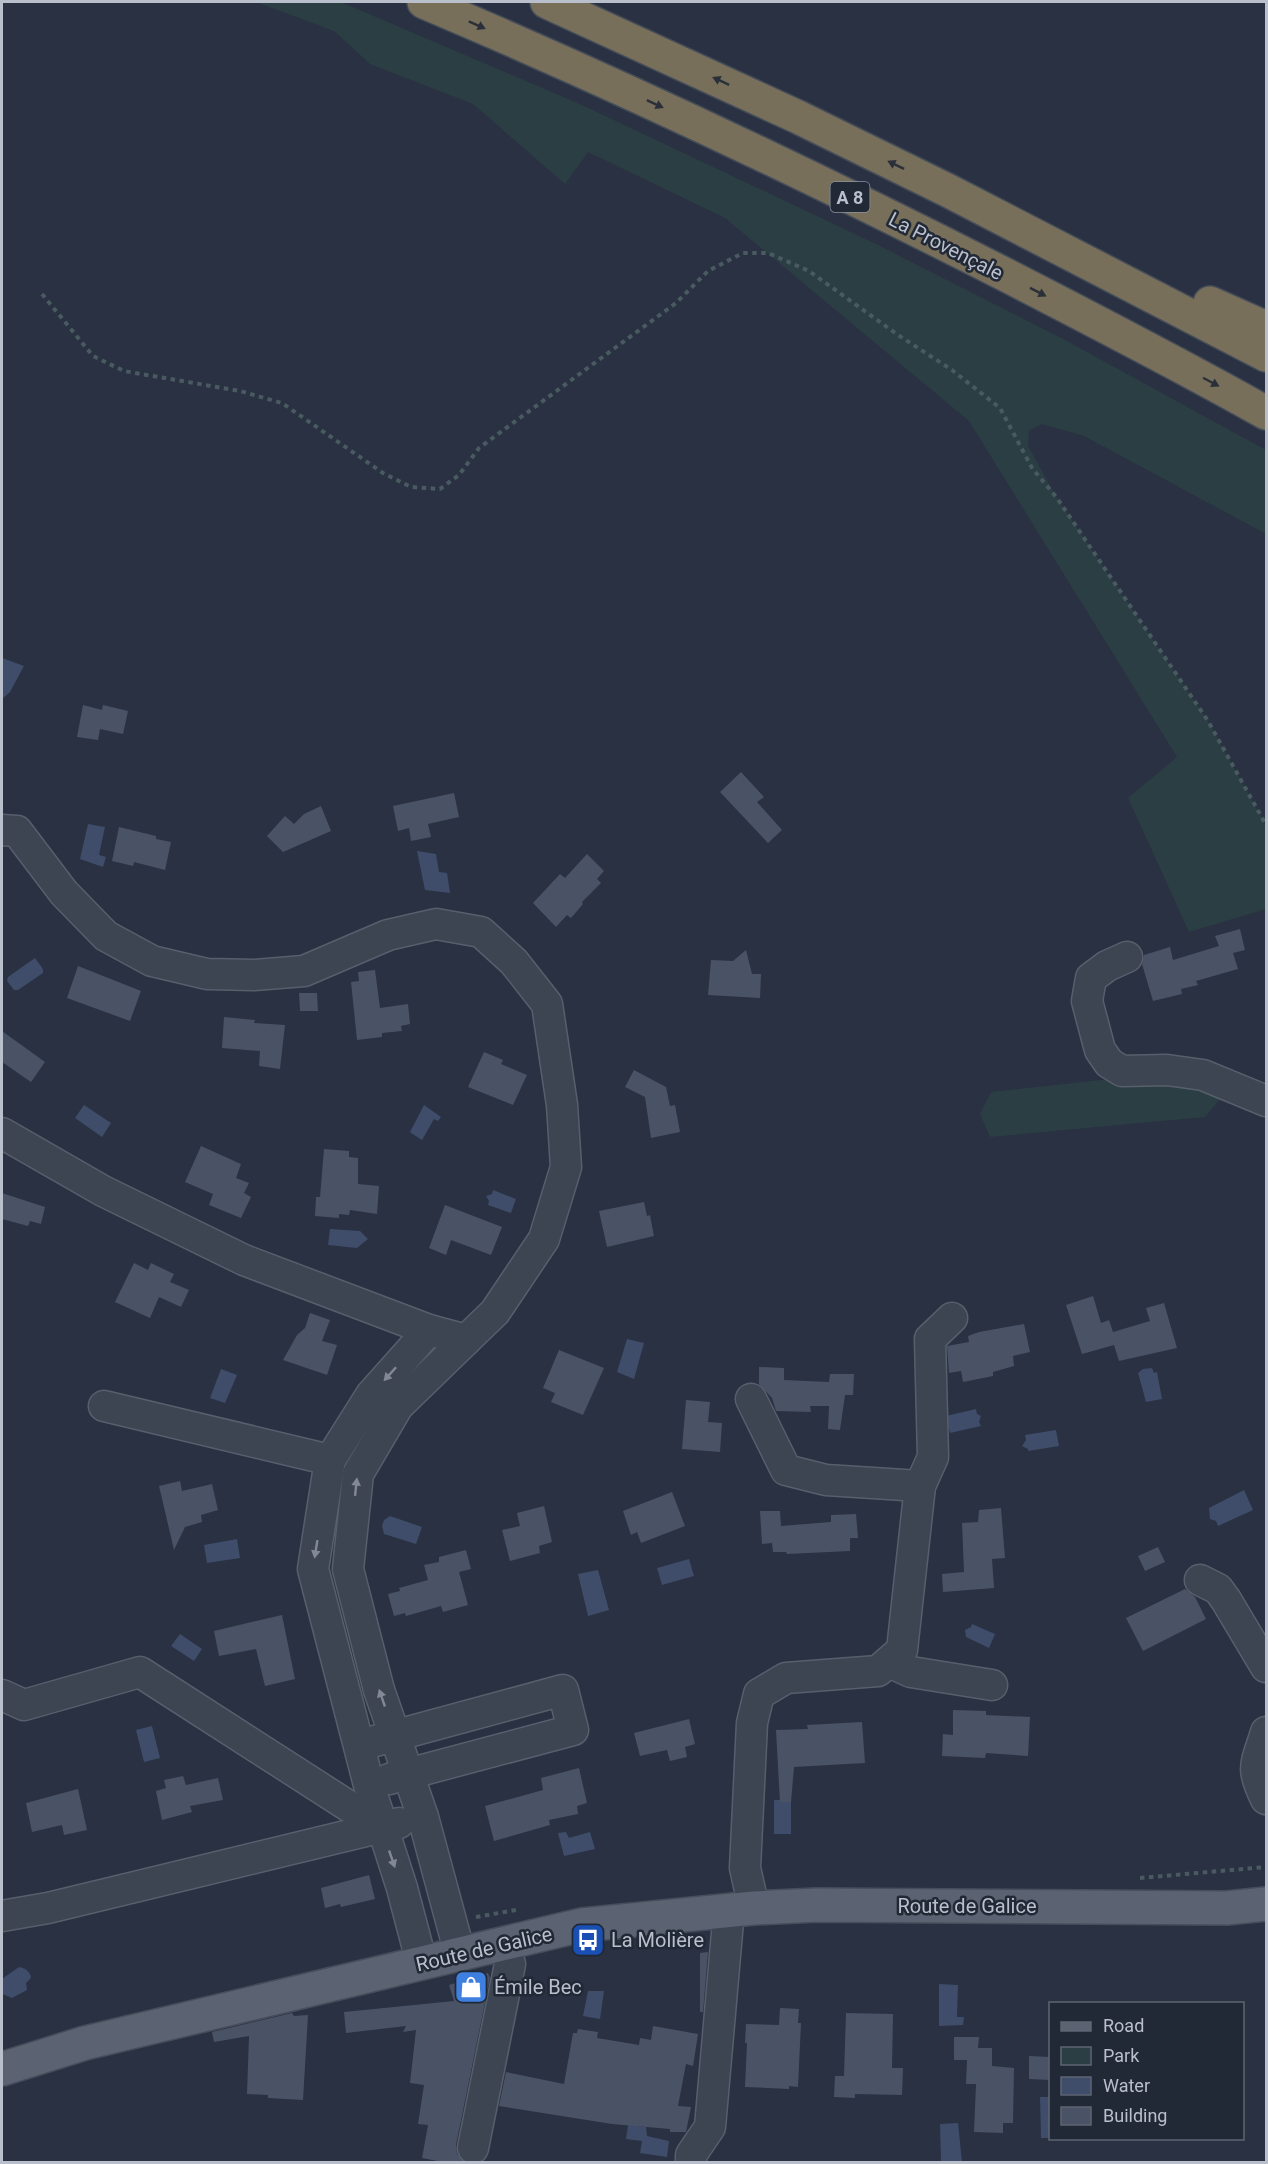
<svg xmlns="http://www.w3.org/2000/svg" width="1268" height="2164" font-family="Roboto,sans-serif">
	<rect width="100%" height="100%" fill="#293142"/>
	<!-- green -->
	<g fill="#2b3e43">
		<path d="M256,2H341L582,105L876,244L1067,341L1266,450V534L1084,436L1042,424L1029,431L1028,446L1057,498L1208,721L1266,825V909L1189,932L1128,798L1177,757L969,421L725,218L588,152L565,184L473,104L370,64L334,31Z"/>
		<path d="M1172,1078L1221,1098L1205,1117L990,1137L980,1114L991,1092L1101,1080Z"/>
	</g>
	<!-- water -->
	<g fill="#3f4d6a">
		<path d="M2,658L24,666L10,692L2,699Z"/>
		<path d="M88,824L105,827L99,855L106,857L103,867L80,859Z"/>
		<path d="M417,851L436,854L439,872L447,873L450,893L425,890Z"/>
		<path d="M35,958L43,969V973L18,990H14L7,981L8,977Z"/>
		<path d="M84,1105L111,1123L102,1137L75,1118Z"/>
		<path d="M424,1105L441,1117L438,1121L434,1119L422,1140L408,1131L410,1132Z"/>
		<path d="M493,1190L516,1199L511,1213L488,1205L489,1201L486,1196L492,1194Z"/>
		<path d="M330,1229L360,1231L368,1239L357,1248L328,1245Z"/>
		<path d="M627,1339L644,1343L634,1379L617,1372Z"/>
		<path d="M1152,1368L1154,1373L1157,1372L1162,1399L1146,1402L1138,1373L1143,1369Z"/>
		<path d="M221,1369L237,1375L225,1403L210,1398Z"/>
		<path d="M976,1409L977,1414L981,1416L979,1422L981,1426L950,1433L946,1416Z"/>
		<path d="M1056,1430L1059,1446L1028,1451V1449L1022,1446L1026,1440L1025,1435Z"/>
		<path d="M1244,1490L1253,1510L1218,1526L1216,1521L1210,1519L1209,1508Z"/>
		<path d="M390,1516L422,1527L416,1544L384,1534L382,1526L384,1520Z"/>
		<path d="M237,1539L240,1558L207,1563L204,1545Z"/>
		<path d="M689,1559L694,1576L662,1585L657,1568Z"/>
		<path d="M598,1570L609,1610L588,1616L578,1574Z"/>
		<path d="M972,1624L995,1634L989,1648L966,1637L965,1630L971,1627Z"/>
		<path d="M180,1634L202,1649L194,1661L171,1646Z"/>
		<path d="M152,1726L160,1758L144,1762L136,1730Z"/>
		<rect x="774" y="1800" width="17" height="34"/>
		<path d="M566,1832L569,1838L590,1832L595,1849L564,1856L558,1833Z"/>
		<path d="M19,1967C25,1968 30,1971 31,1978L26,1983L27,1990L12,1998L2,1994V1979Z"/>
		<path d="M939,1984L958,1985L957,2017H964L963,2025L939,2026Z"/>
		<path d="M588,1991H604L600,2019L583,2016Z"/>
		<path d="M1040,2097H1050V2138H1041Z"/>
		<path d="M958,2123L962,2162H941L940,2124Z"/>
		<path d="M628,2125L646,2127L647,2136L669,2141L667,2157L640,2153L642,2141L626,2139Z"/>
	</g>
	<!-- building -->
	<g fill="#4a5366">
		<path d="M83,705L102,710L103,705L128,711L123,734L100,729L98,740L77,737Z"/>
		<path d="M741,772L764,797L757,802L782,830L768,843L720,792Z"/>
		<path d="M454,793L459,817L428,824L431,837L411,841L409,828L398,831L393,806Z"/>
		<path d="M321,806L331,831L283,852L267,836L285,816L294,824L304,814Z"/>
		<path d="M119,827L156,836V839L171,842L165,870L134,862L133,866L112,861Z"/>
		<path d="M587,854L604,871L597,879L601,883L582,902L583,904L571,918L567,915L556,927L533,903L560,874L565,878Z"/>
		<path d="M1240,929L1245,950L1233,953L1238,969L1196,981L1198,985L1181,989L1182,994L1153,1001L1142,964L1144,955L1170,947L1173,960L1219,946L1215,936Z"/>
		<path d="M746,950L752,974H761L760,998L708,995L711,960L733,961Z"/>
		<path d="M78,966L141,991L130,1021L67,998Z"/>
		<path d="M375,970L380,1008L408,1004L410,1024L401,1026L402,1031L382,1033V1037L357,1040L351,982L359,981L358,972Z"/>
		<path d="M299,993H317L318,1011H300Z"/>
		<path d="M224,1017L255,1020L254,1023L285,1025L280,1069L259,1066L260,1051L222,1048Z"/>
		<path d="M2,1031L45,1062L31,1082L2,1062Z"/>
		<path d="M484,1052L503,1060L501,1064L527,1075L513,1105L468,1087Z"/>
		<path d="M634,1070L666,1087L670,1106L675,1105L680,1132L651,1138L645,1097L625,1087Z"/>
		<path d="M201,1146L241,1164L236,1178L249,1183L244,1193L251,1197L241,1218L209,1205L213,1194L185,1182Z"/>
		<path d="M324,1149L349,1151V1157L358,1158V1184L379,1186L377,1214L350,1210L349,1215L339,1214V1218L315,1216L316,1197H320Z"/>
		<path d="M2,1193L45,1207L41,1224L30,1221L28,1226L2,1219Z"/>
		<path d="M644,1202L647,1216L650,1215L654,1236L607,1247L599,1211Z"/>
		<path d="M445,1205L502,1227L491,1255L451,1240L446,1255L429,1248Z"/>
		<path d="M134,1263L148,1270L151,1263L174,1274L170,1282L189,1290L181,1307L159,1297L150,1318L115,1302Z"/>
		<path d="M1093,1296L1101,1323L1109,1320L1113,1332L1150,1321L1146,1308L1164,1303L1177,1348L1119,1361L1114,1345L1082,1354L1066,1305Z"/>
		<path d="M310,1313L330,1320L322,1341L337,1345L327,1375L283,1360L297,1335L305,1328Z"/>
		<path d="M1024,1324L1030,1352L1013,1356L1014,1366L993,1372V1376L963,1382L961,1371L949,1373L947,1346L969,1342L968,1336L979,1332Z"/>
		<path d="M559,1350L604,1368L583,1415L551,1402L555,1393L543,1388Z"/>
		<path d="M759,1367L784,1368V1380L829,1382L830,1374H854L853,1395H845L840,1430L828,1429L829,1406H810L811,1412L776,1411L772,1398L759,1384Z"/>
		<path d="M686,1400L710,1402L708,1422L722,1423L720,1452L682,1449Z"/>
		<path d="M180,1481L182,1491L212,1484L218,1510L201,1515L202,1522L185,1527L174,1550L159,1486Z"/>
		<path d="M672,1492L685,1526L641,1543L637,1532L631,1535L623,1511Z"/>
		<path d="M544,1506L552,1542L539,1546L540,1553L510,1561L502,1530L520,1526L517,1513Z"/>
		<path d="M1001,1508L1005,1558L992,1559L994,1588L943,1592L942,1574L964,1572L962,1523L978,1522L979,1510Z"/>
		<path d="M760,1511H780L781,1526L831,1522V1515L856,1514L858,1538H850V1551L787,1554L786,1552H773L772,1543L762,1544Z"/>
		<path d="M1158,1547L1165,1562L1145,1571L1138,1556Z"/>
		<path d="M466,1550L471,1569L459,1572L468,1605L443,1612L441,1606L406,1616L405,1613L394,1616L388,1594L400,1591L399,1588L428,1580L424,1565L439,1562V1557Z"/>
		<path d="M1185,1589L1195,1597L1206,1619L1143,1651L1126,1618Z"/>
		<path d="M282,1615L295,1679L265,1686L256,1649L219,1656L214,1631Z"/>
		<path d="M953,1710L986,1711V1715L1030,1717L1028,1756L986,1753L985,1758L942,1756L943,1734L953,1735Z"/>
		<path d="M689,1719L695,1744L685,1747L687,1757L670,1761L667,1750L640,1756L634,1733Z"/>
		<path d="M862,1722L865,1763L794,1767L791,1802H780L776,1730L808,1729L807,1725Z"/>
		<path d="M579,1768L587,1803L577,1806L578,1814L549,1820L550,1825L494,1841L485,1806L543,1790L541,1778Z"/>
		<path d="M183,1776L186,1785L218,1778L223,1800L190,1806L192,1812L162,1820L156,1791L166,1788L164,1780Z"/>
		<path d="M78,1789L87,1830L64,1835L62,1825L32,1832L26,1803Z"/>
		<path d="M369,1875L375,1899L341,1907L340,1904L325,1908L321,1888Z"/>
		<path d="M708,1952L703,2012H700V1953Z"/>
		<path d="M488,1973L490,1978L456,2145L457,2154L465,2163H448L422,2158L428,2125L418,2124L424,2085L410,2083L416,2030L403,2032L406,2026L346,2033L344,2012L454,2001L449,1985Z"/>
		<path d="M780,2008L799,2009L798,2023H801L798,2087L789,2086V2089L745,2087L747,2043H745L746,2024L779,2025Z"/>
		<path d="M292,2013L294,2016L308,2015L303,2100L268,2098V2095L247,2094L249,2036L214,2042L212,2032Z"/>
		<path d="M846,2013L893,2014L892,2068H903L902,2095L855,2094V2098L834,2097L835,2076H844Z"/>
		<path d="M653,2026L698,2034L693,2066L686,2064L678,2106L691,2107L686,2132H670V2129L612,2124L499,2106L506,2072L564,2084L573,2033H577L578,2029L598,2032L597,2038L639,2045L640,2038L651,2040Z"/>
		<path d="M954,2037H979L978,2048H992V2066L1014,2068L1013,2123H1003V2133L974,2132L976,2084H966L967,2060H954Z"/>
		<path d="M1029,2056L1050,2057V2080L1029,2079Z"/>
	</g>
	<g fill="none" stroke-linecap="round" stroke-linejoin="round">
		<!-- minor casing -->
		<g stroke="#585f6c" stroke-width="33">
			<g id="minor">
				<path d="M2,830L17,831L64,893L106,936L152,961L207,974L254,975L304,971L388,935L436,924L481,932L514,962L547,1004L562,1105L566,1167L544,1239L495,1312L466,1340L429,1330L244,1260L103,1191L2,1133"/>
				<path d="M1127,957L1107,966L1091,978L1087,1001L1100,1050L1109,1063L1122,1071L1167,1070L1203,1075L1266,1101"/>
				<path d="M751,1399L786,1470L826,1480L920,1486"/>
				<path d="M104,1406L330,1460"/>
				<path d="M1200,1580L1218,1589L1226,1600L1266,1667"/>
				<path d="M889,1662L911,1672L992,1685"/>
				<path d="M2,1695L24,1705L140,1672L381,1827"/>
				<path d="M1266,1732C1256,1765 1250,1767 1266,1799"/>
				<path d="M375,1741L563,1690L573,1730L389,1779"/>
				<path d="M754,1908L745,1868L752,1723L759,1694L786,1678L878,1671L902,1650L920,1486L933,1457L930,1339L952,1318"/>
				<path d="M2,1916L48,1908L399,1823"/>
				<path d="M460,1954L423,1817L379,1690L348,1569L358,1474L398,1406L466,1340"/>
				<path d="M422,1964L402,1888L369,1785L313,1569L330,1460L371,1395L429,1330"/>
				<path d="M473,2148L510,1964"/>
				<path d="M691,2162V2155L710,2127L729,1910"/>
			</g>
		</g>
		<!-- major casing -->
		<g stroke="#464d5b" stroke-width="36">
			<path id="major" d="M2,2069L85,2043L582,1925L754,1908L817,1905L1227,1908L1266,1904"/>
		</g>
		<!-- highway casing -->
		<g stroke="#444c59" stroke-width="36">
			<g id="highway">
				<path d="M424,2C622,86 816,178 1008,276C1095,321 1181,365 1266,413"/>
				<path d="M547,2L798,117L949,191L1266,355"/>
				<path d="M1210,303L1266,328"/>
			</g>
		</g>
		<!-- path -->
		<g stroke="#495b60" stroke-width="4" stroke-dasharray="4.5 4.5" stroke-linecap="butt">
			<path d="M42,294L93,356L124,371L240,391L282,403L383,473L411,487L440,489L459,475L479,448L676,303L708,271L743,253H768L809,271L898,335L952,370L1000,408L1032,468L1057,498L1208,721L1266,825"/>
			<path d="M1140,1878L1266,1867"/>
			<path d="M476,1917L516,1910"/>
		</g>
		<!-- minor -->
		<use href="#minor" stroke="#3d4452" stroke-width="30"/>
		<!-- major -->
		<use href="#major" stroke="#5b6372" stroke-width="33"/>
		<!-- highway -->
		<use href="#highway" stroke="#786f5a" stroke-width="33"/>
	</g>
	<!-- one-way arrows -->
	<defs><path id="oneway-solid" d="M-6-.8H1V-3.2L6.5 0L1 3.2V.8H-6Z" transform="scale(1.5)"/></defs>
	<g fill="#2a303a">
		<use href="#oneway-solid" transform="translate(477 25) rotate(24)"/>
		<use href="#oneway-solid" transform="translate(721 81) rotate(-155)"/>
		<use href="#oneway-solid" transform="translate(655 104) rotate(25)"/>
		<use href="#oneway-solid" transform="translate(896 165) rotate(-154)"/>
		<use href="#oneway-solid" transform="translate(1038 292) rotate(27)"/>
		<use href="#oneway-solid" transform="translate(1211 382) rotate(28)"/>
	</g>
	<g fill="#828895">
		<use href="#oneway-solid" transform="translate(390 1374) rotate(132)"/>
		<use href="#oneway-solid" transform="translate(356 1487) rotate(-84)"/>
		<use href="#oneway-solid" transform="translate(316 1549) rotate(99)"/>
		<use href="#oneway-solid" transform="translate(382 1698) rotate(-109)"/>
		<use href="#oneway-solid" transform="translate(392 1859) rotate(71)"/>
	</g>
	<!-- icons -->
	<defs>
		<g id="bus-square" transform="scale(1.725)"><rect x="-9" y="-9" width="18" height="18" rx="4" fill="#1a4fb4" stroke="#212937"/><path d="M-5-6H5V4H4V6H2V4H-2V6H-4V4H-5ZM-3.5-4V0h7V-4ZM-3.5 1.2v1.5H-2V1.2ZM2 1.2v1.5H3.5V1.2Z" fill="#fff"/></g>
		<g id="shop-square" transform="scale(1.725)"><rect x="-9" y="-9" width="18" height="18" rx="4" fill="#3f7fe0" stroke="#212937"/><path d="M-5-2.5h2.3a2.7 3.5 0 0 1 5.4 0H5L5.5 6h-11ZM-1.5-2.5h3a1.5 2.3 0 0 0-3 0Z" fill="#fff"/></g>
	</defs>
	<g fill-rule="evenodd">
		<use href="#bus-square" x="588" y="1940"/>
		<use href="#shop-square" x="471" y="1987"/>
	</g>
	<g text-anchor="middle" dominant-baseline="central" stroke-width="5" stroke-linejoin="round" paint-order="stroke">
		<!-- shield labels -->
		<rect fill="#212937" stroke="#8c929f" stroke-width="1.5" x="830.5" y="182" width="39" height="30" rx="4.5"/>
		<g font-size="18" font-weight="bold" fill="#babfcc">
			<text x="850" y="197">A 8</text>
		</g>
		<!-- street labels -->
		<g font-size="20" fill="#babfcc" stroke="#212937">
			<text transform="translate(946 246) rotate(27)">La Provençale</text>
			<text x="967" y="1906">Route de Galice</text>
			<text transform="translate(484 1949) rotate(-13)">Route de Galice</text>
		</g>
		<!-- poi labels -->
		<g font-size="20" fill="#babfcc" stroke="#212937" text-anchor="start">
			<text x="611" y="1940">La Molière</text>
			<text x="494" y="1987">Émile Bec</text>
		</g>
	</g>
	<!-- border -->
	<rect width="1268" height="2164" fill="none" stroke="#babfcc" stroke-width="6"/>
	<!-- legend -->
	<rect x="1049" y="2002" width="195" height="138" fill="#212937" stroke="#5e6573" stroke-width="1.5"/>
	<rect x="1061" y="2022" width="30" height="9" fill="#5b6372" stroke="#5e6573" stroke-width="1.5"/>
	<text x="1103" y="2032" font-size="18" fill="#babfcc">Road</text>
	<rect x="1061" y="2047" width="30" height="18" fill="#2b3e43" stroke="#5e6573" stroke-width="1.5"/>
	<text x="1103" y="2062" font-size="18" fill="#babfcc">Park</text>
	<rect x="1061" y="2077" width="30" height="18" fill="#3f4d6a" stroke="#5e6573" stroke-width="1.5"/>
	<text x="1103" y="2092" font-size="18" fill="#babfcc">Water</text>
	<rect x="1061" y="2107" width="30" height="18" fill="#4a5366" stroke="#5e6573" stroke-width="1.5"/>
	<text x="1103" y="2122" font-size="18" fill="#babfcc">Building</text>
</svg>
